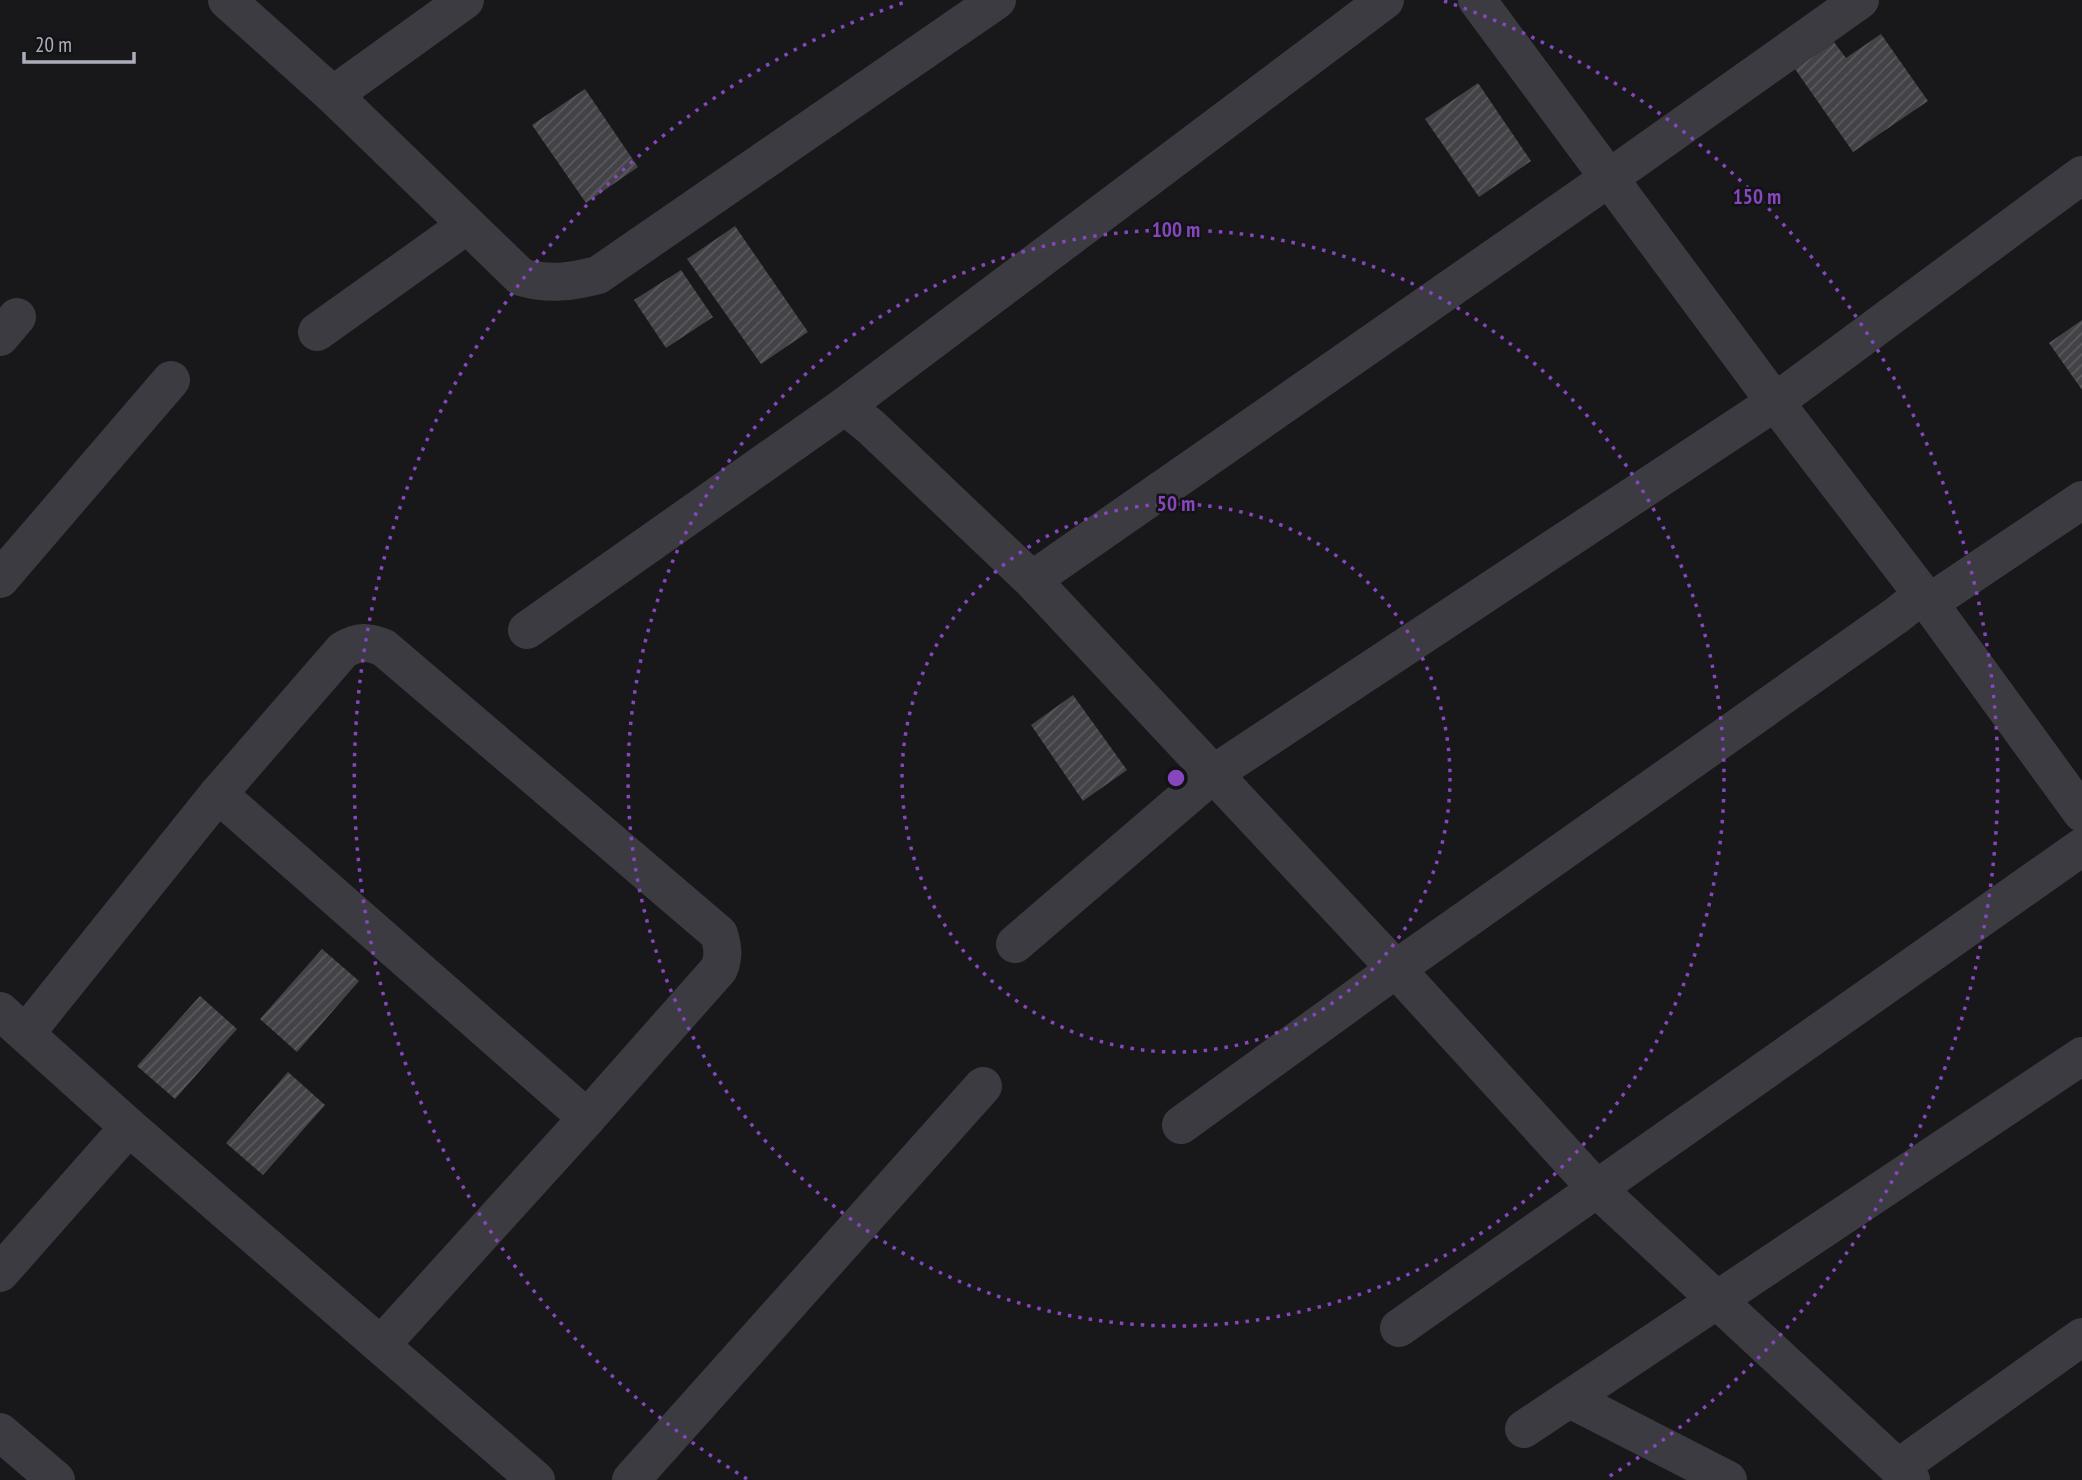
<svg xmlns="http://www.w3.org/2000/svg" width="2082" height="1480" font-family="'PT Sans Narrow',sans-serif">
	<defs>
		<pattern id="building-hatch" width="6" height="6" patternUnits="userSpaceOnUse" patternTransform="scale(1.75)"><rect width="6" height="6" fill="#434247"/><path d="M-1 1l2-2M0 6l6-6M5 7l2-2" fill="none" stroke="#5b5b5f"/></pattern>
	</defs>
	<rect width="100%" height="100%" fill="#18181a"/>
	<!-- building -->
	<g fill="url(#building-hatch)">
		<path d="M1881,34L1928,101L1853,152L1795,69L1834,42L1846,58Z"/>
		<path d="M1478,83L1531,161L1479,197L1425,119Z"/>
		<path d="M585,89L638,167L586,203L532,125Z"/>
		<path d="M735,226L808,332L761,364L687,259Z"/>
		<path d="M681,270L713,317L666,348L634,300Z"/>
		<path d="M2082,320V390L2049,343Z"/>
		<path d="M1073,695L1127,770L1083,801L1031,725Z"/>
		<path d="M322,949L359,981L297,1052L260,1019Z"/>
		<path d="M200,996L237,1029L175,1099L137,1066Z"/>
		<path d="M288,1072L325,1105L263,1175L226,1143Z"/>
	</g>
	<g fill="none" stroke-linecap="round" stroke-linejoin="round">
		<!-- street -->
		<g stroke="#3b3b41" stroke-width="38">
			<path d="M227,0L333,95L521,277C549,285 571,282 598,275L997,0"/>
			<path d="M1385,0L845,406L871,427L1032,580L1396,969L1595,1187L1911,1480"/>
			<path d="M1477,0L1775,402L1929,603L2082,813"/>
			<path d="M333,95L465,0"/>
			<path d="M317,332L467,225"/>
			<path d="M0,337L17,317"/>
			<path d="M0,579L171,380"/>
			<path d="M1032,580L1609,178L1860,0"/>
			<path d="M1929,603L2082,500"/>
			<path d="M527,630L845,406"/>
			<path d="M218,794L343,650C359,641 368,641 384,648L719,934C723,948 724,956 719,969L587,1118"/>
			<path d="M1015,944L1213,774L1775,402L2082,175"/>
			<path d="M0,1011L129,1127L536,1480"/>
			<path d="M26,1033L218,794L587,1118L381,1345"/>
			<path d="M1181,1125L1396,969L1897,615L1923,594"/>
			<path d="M0,1273L129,1127"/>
			<path d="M1399,1328L2082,847"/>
			<path d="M1570,1399L1728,1480"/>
			<path d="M1524,1429L2082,1056"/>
			<path d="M0,1432L56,1480"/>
			<path d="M1898,1468L2082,1337"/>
			<path d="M631,1480L983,1086"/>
		</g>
	</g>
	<!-- distance rings -->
	<g fill="none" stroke="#8546be" stroke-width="3.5" stroke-dasharray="3.5 7">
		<circle cx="1176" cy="778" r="274"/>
		<circle cx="1176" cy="778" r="548"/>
		<path d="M747 1479A822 822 0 0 1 908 1M1444 1A822 822 0 0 1 1605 1479"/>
	</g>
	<circle cx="1176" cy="778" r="10" fill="#8546be" stroke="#131315" stroke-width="3.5"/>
	<g font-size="21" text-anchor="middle" font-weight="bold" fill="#8546be" stroke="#131315" stroke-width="5" stroke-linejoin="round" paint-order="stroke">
		<text x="1757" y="204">150 m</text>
		<text x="1176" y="237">100 m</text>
		<text x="1176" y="511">50 m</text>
	</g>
	<!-- scale -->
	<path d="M24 52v10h110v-10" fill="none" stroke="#abadba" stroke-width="3.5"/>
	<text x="35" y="52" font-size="21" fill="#abadba" stroke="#131315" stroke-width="5" paint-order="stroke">20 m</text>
</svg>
